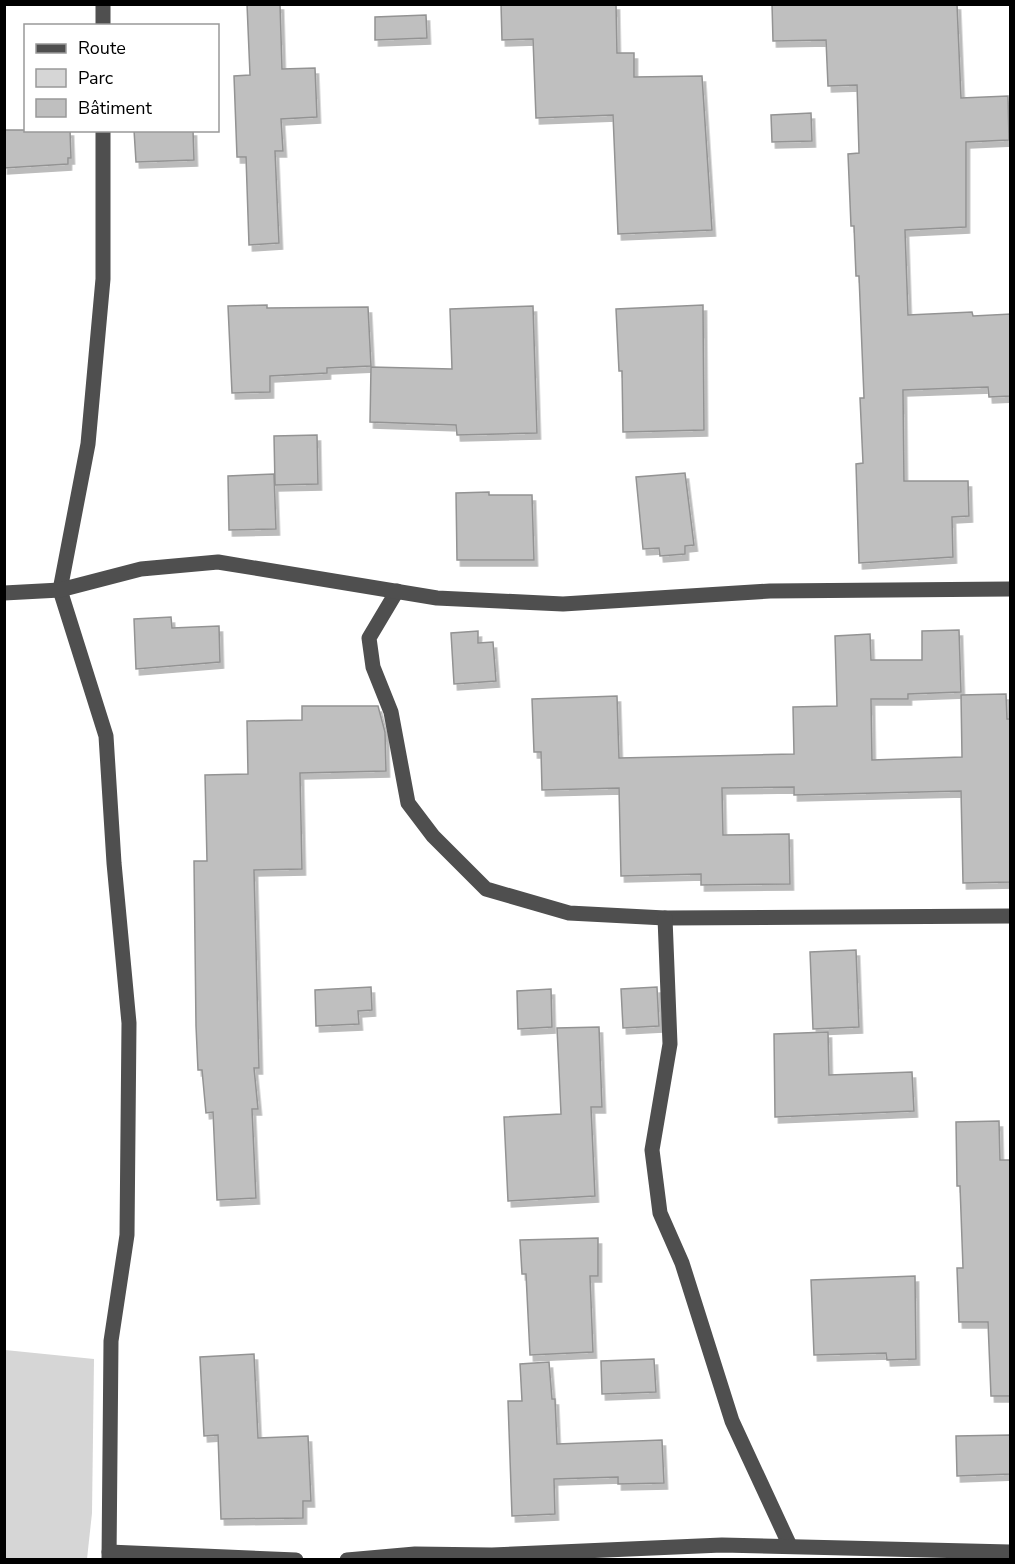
<svg xmlns="http://www.w3.org/2000/svg" width="1015" height="1564" font-family="'Nunito Sans',sans-serif">
	<defs>
		<filter id="shadow"><feDropShadow dx="3.5" dy="6" stdDeviation="0" flood-color="#0004"/></filter>
	</defs>
	<rect width="100%" height="100%" fill="#fff"/>
	<!-- green -->
	<path fill="#d6d6d6" d="M5,1350L94,1359L92,1513L87,1559H5Z"/>
	<!-- building -->
	<g fill="#bfbfbf" stroke="#939393" stroke-width="1.5" filter="url(#shadow)">
		<path d="M247,4H280L282,69L315,68L317,117L281,119L283,151H275L279,243L249,245L246,157H237L234,76L250,75Z"/>
		<path d="M501,4H616L617,53H634V77L702,76L712,230L618,234L613,115L536,118L533,39L502,40Z"/>
		<path d="M772,4H957L961,98L1008,96L1009,140L966,142V227L905,230L908,315L972,312L973,316L1011,314V396L989,397L988,387L903,390L904,481H968L969,516L952,517L953,557L859,563L856,464L863,463L860,398H864L859,276H856L854,226H851L848,154L859,153L857,85L828,86L826,40L773,41Z"/>
		<path d="M426,15L427,38L375,40V17Z"/>
		<path d="M811,113L812,141L772,142L771,115Z"/>
		<path d="M4,130H70L71,158H68V164L4,168Z"/>
		<path d="M134,130H193L194,160L136,162Z"/>
		<path d="M267,305V308L368,307L371,366L327,368V373L270,376V392L232,393L228,306Z"/>
		<path d="M703,305L704,430L623,432L622,371H619L616,309Z"/>
		<path d="M533,306L537,433L457,435L456,425L370,422L371,367L452,369L450,309Z"/>
		<path d="M317,435L318,484L275,485L274,436Z"/>
		<path d="M685,473L694,545L685,546V554L660,556L659,548L643,549L636,477Z"/>
		<path d="M274,474L276,529L229,530L228,476Z"/>
		<path d="M489,492V495H532L534,560H457L456,493Z"/>
		<path d="M171,617L172,628L219,626L220,662L136,669L134,619Z"/>
		<path d="M959,630L961,692L908,694V699H871L872,760L962,757L961,695L1006,694L1007,719H1011V882L963,883L961,791L794,795V787L722,788L723,835L789,834L790,884L701,885V874L621,876L619,788L542,790L541,752H534L532,699L617,696L619,758L794,754L793,707L837,706L835,636L870,634L871,660H922V631Z"/>
		<path d="M478,631V643L493,642L496,681L454,684L451,633Z"/>
		<path d="M302,706H378L385,732L386,771L300,773L302,869L254,870L259,1068H254L258,1109H252L256,1198L217,1200L213,1112L206,1113L202,1070H198L196,1026L194,861H207L205,775L248,774L247,721L302,720Z"/>
		<path d="M856,950L859,1027L813,1029L810,952Z"/>
		<path d="M371,987L372,1010L358,1011L359,1024L316,1026L315,990Z"/>
		<path d="M657,987L659,1026L623,1028L621,989Z"/>
		<path d="M551,989L552,1027L518,1029L517,991Z"/>
		<path d="M599,1027L602,1107H591L595,1196L508,1201L504,1117L561,1114L557,1028Z"/>
		<path d="M828,1032L829,1075L912,1072L914,1111L775,1117L774,1034Z"/>
		<path d="M999,1121L1000,1160H1011V1396H991L988,1322H959L957,1268H963L960,1186H957L956,1122Z"/>
		<path d="M598,1238V1276H590L593,1352L530,1355L526,1274H522L520,1240Z"/>
		<path d="M915,1276L916,1359L887,1360L886,1353L814,1355L811,1280Z"/>
		<path d="M254,1354L258,1438L308,1436L311,1501H303V1518L221,1519L218,1435L204,1436L200,1357Z"/>
		<path d="M654,1359L656,1392L602,1394L601,1361Z"/>
		<path d="M549,1362L552,1399H555L557,1444L662,1440L664,1483L618,1484V1477L554,1479L555,1514L512,1516L508,1401H522L520,1364Z"/>
		<path d="M1011,1435V1474L957,1476L956,1436Z"/>
	</g>
	<g fill="none" stroke-linecap="round" stroke-linejoin="round">
		<!-- minor -->
		<g stroke="#4f4f4f" stroke-width="15">
			<path d="M103,26V4"/>
			<path d="M103,130V279L88,444L60,590L106,736L114,863L129,1023L127,1235L111,1341L109,1560"/>
			<path d="M397,591L369,638L373,667L391,712L408,803L433,836L486,889L569,913L665,918L1010,916"/>
			<path d="M4,593L60,590L141,569L218,562L437,598L563,604L770,591L1010,589"/>
			<path d="M665,918L670,1044L652,1150L660,1213L682,1263L732,1421L790,1546"/>
			<path d="M109,1552L296,1560"/>
			<path d="M347,1560L415,1554L492,1555L722,1545L1010,1552"/>
		</g>
	</g>
	<!-- border -->
	<rect width="1015" height="1564" fill="none" stroke="#000000" stroke-width="12"/>
	<!-- legend -->
	<rect x="24" y="24" width="195" height="108" fill="#ffffff" stroke="#999999" stroke-width="1.5"/>
	<rect x="36" y="44" width="30" height="9" fill="#4f4f4f" stroke="#999999" stroke-width="1.5"/>
	<text x="78" y="54" font-size="18" fill="#000000">Route</text>
	<rect x="36" y="69" width="30" height="18" fill="#d6d6d6" stroke="#999999" stroke-width="1.5"/>
	<text x="78" y="84" font-size="18" fill="#000000">Parc</text>
	<rect x="36" y="99" width="30" height="18" fill="#bfbfbf" stroke="#999999" stroke-width="1.5"/>
	<text x="78" y="114" font-size="18" fill="#000000">Bâtiment</text>
</svg>
